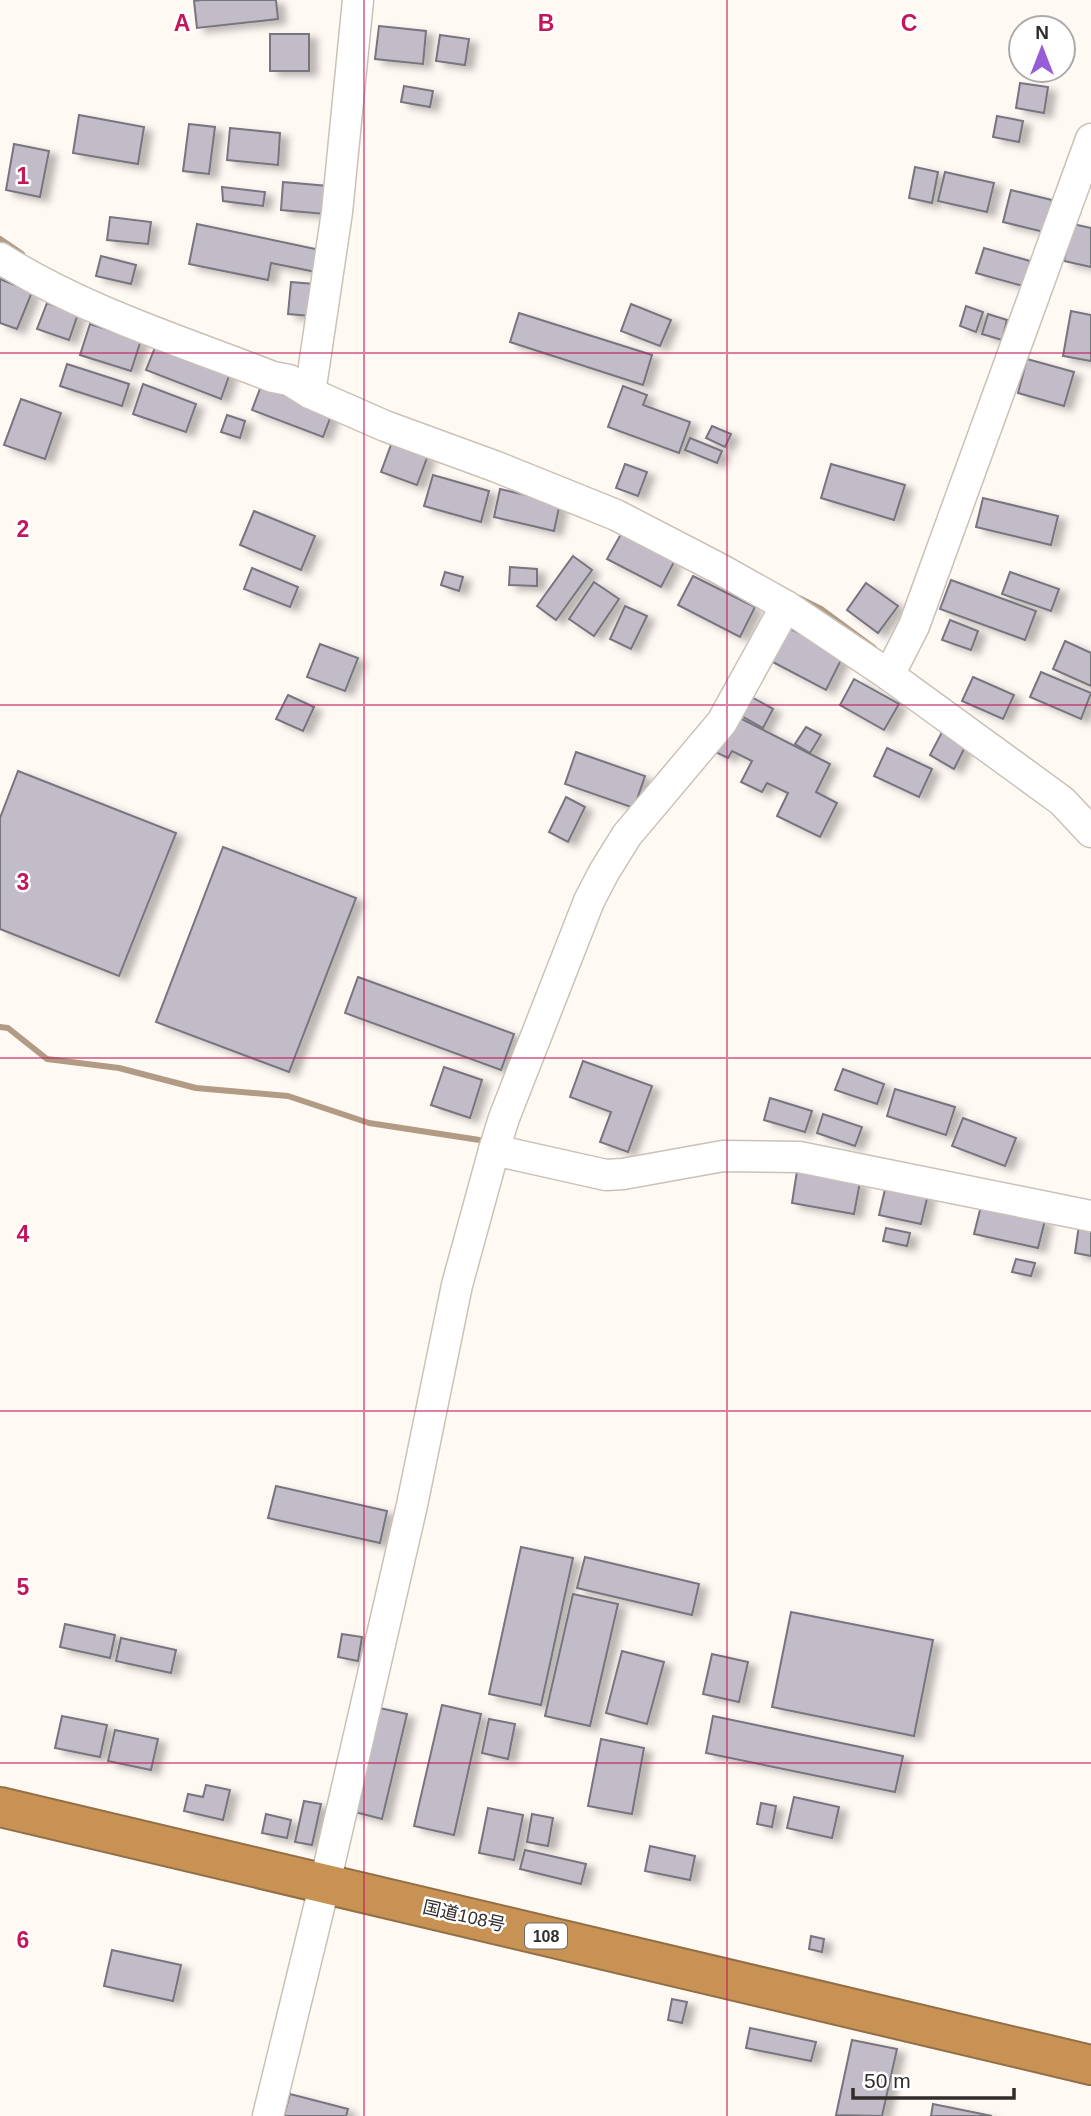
<svg xmlns="http://www.w3.org/2000/svg" width="1091" height="2116" font-family="Helvetica,'Noto Sans JP',sans-serif">
	<defs>
		<filter id="shadow"><feDropShadow dx="8" dy="4.5" stdDeviation="3.5" flood-color="#0004"/></filter>
	</defs>
	<rect width="100%" height="100%" fill="#fff9f4"/>
	<g fill="none" stroke-linecap="round" stroke-linejoin="round">
		<!-- stream -->
		<g stroke="#b19b84" stroke-width="6">
			<path d="M0,239L22,254"/>
			<path d="M799,598L821,609L874,648"/>
			<path d="M0,1027L8,1028L47,1059L119,1068L196,1088L288,1096L369,1123L486,1141"/>
		</g>
	</g>
	<!-- building -->
	<g fill="#c1bcc8" stroke="#77747e" stroke-width="2" filter="url(#shadow)">
		<path d="M201,0H276L278,19L197,28L194,1Z"/>
		<path d="M379,26L426,31L423,64L375,59Z"/>
		<rect x="270" y="34" width="39" height="37"/>
		<path d="M440,35L469,39L465,65L436,61Z"/>
		<path d="M1020,83L1048,87L1044,113L1016,108Z"/>
		<path d="M404,86L433,91L430,107L401,102Z"/>
		<path d="M79,115L144,127L138,164L73,153Z"/>
		<path d="M997,116L1023,121L1019,142L993,137Z"/>
		<path d="M189,124L215,127L209,174L183,171Z"/>
		<path d="M230,128L280,133L278,165L227,160Z"/>
		<path d="M14,144L49,151L40,197L6,190Z"/>
		<path d="M915,167L938,172L932,203L909,198Z"/>
		<path d="M945,172L994,183L987,212L938,201Z"/>
		<path d="M283,182L328,186L325,214L281,210Z"/>
		<path d="M222,187L265,192L263,206L223,201Z"/>
		<path d="M1011,190L1052,200L1044,232L1003,222Z"/>
		<path d="M110,217L151,222L148,244L107,240Z"/>
		<path d="M197,224L320,250L316,272L271,263L268,280L189,264Z"/>
		<path d="M1073,224L1091,228V267L1064,261Z"/>
		<path d="M984,248L1030,261L1023,286L976,273Z"/>
		<path d="M101,256L136,265L131,284L96,276Z"/>
		<path d="M0,279L32,292L17,329L0,323Z"/>
		<path d="M291,282L314,284L311,316L288,314Z"/>
		<path d="M47,303L78,314L69,340L37,329Z"/>
		<path d="M631,304L671,320L660,346L621,331Z"/>
		<path d="M966,306L983,312L976,332L960,326Z"/>
		<path d="M1071,311L1091,315V361L1063,356Z"/>
		<path d="M519,313L652,355L643,385L510,342Z"/>
		<path d="M988,314L1007,320L1002,340L982,334Z"/>
		<path d="M90,324L141,340L131,371L80,355Z"/>
		<path d="M156,345L230,373L221,399L146,370Z"/>
		<path d="M1027,359L1074,372L1064,406L1018,393Z"/>
		<path d="M67,364L129,384L122,406L60,386Z"/>
		<path d="M143,384L196,404L186,432L133,414Z"/>
		<path d="M261,386L332,413L323,437L252,410Z"/>
		<path d="M623,386L647,395L643,405L690,422L679,453L608,427Z"/>
		<path d="M21,399L61,413L45,459L4,445Z"/>
		<path d="M227,415L245,421L240,438L221,432Z"/>
		<path d="M712,426L731,434L725,447L706,438Z"/>
		<path d="M690,438L722,451L717,463L685,450Z"/>
		<path d="M392,442L428,455L417,485L381,472Z"/>
		<path d="M625,464L647,472L638,496L616,488Z"/>
		<path d="M831,464L905,485L894,520L821,498Z"/>
		<path d="M433,475L489,491L481,522L424,506Z"/>
		<path d="M500,489L560,503L554,531L494,517Z"/>
		<path d="M983,498L1058,516L1051,545L976,527Z"/>
		<path d="M254,511L315,536L301,570L240,545Z"/>
		<path d="M621,534L674,562L661,587L607,559Z"/>
		<path d="M573,556L592,570L556,620L537,606Z"/>
		<path d="M510,567L537,569V586L509,585Z"/>
		<path d="M252,568L298,587L290,607L244,589Z"/>
		<path d="M445,572L463,577L459,591L441,585Z"/>
		<path d="M1010,572L1059,589L1051,611L1002,594Z"/>
		<path d="M693,576L755,607L740,637L678,605Z"/>
		<path d="M951,580L1036,611L1025,640L940,609Z"/>
		<path d="M594,582L619,599L594,636L569,619Z"/>
		<path d="M866,583L898,606L878,633L847,610Z"/>
		<path d="M625,606L647,616L631,649L610,639Z"/>
		<path d="M950,620L978,631L971,650L942,640Z"/>
		<path d="M787,627L843,656L826,690L769,660Z"/>
		<path d="M1065,641L1091,653V686L1053,669Z"/>
		<path d="M320,644L358,658L345,691L307,677Z"/>
		<path d="M1041,672L1091,693L1081,719L1030,697Z"/>
		<path d="M973,677L1014,695L1003,719L962,701Z"/>
		<path d="M854,679L899,704L884,730L840,705Z"/>
		<path d="M288,695L314,707L303,731L276,719Z"/>
		<path d="M748,695L773,709L763,728L738,714Z"/>
		<path d="M738,717L830,764L816,792L837,803L820,837L777,816L788,793L767,783L762,792L741,782L752,761L732,751L728,758L711,750Z"/>
		<path d="M806,727L821,735L810,753L795,744Z"/>
		<path d="M942,732L966,745L954,769L930,755Z"/>
		<path d="M887,748L932,769L919,797L874,776Z"/>
		<path d="M576,752L645,776L634,808L565,784Z"/>
		<path d="M18,771L176,833L119,976L0,929V818Z"/>
		<path d="M566,797L585,807L568,842L549,832Z"/>
		<path d="M223,847L356,898L289,1072L156,1022Z"/>
		<path d="M358,977L514,1034L501,1070L345,1013Z"/>
		<path d="M583,1061L652,1086L628,1152L600,1142L611,1112L570,1097Z"/>
		<path d="M444,1067L482,1080L470,1118L431,1105Z"/>
		<path d="M843,1069L884,1084L877,1104L835,1090Z"/>
		<path d="M895,1089L955,1107L946,1135L887,1116Z"/>
		<path d="M770,1098L812,1111L805,1132L764,1120Z"/>
		<path d="M823,1114L862,1127L855,1146L817,1133Z"/>
		<path d="M963,1118L1016,1138L1005,1166L952,1146Z"/>
		<path d="M797,1171L860,1182L854,1214L792,1203Z"/>
		<path d="M886,1185L928,1194L921,1224L879,1215Z"/>
		<path d="M981,1206L1045,1220L1038,1248L974,1234Z"/>
		<path d="M1079,1225L1091,1227V1256L1075,1253Z"/>
		<path d="M886,1228L910,1233L907,1246L883,1241Z"/>
		<path d="M1016,1259L1035,1263L1031,1276L1012,1272Z"/>
		<path d="M276,1486L387,1511L380,1543L268,1518Z"/>
		<path d="M521,1547L573,1558L541,1705L489,1694Z"/>
		<path d="M585,1557L699,1584L692,1615L577,1588Z"/>
		<path d="M573,1594L618,1604L590,1726L545,1716Z"/>
		<path d="M791,1612L933,1640L914,1736L772,1707Z"/>
		<path d="M65,1624L115,1635L110,1658L60,1647Z"/>
		<path d="M342,1634L362,1637L358,1661L338,1657Z"/>
		<path d="M121,1638L176,1650L171,1673L116,1661Z"/>
		<path d="M622,1651L664,1662L647,1724L606,1713Z"/>
		<path d="M712,1654L748,1662L739,1702L703,1694Z"/>
		<path d="M442,1705L481,1714L454,1835L414,1826Z"/>
		<path d="M375,1707L407,1714L382,1819L351,1811Z"/>
		<path d="M62,1716L107,1725L100,1757L55,1748Z"/>
		<path d="M713,1716L903,1756L895,1792L706,1753Z"/>
		<path d="M489,1719L515,1724L508,1759L482,1753Z"/>
		<path d="M115,1730L158,1739L151,1770L108,1761Z"/>
		<path d="M601,1739L644,1748L632,1814L588,1806Z"/>
		<path d="M206,1785L230,1790L223,1820L184,1811L188,1794L203,1797Z"/>
		<path d="M794,1797L839,1807L832,1838L787,1828Z"/>
		<path d="M304,1801L321,1804L312,1845L295,1842Z"/>
		<path d="M761,1803L776,1806L772,1827L757,1824Z"/>
		<path d="M488,1808L523,1815L514,1860L479,1853Z"/>
		<path d="M266,1814L291,1820L287,1838L262,1833Z"/>
		<path d="M532,1814L553,1818L548,1846L527,1842Z"/>
		<path d="M650,1846L695,1856L690,1880L645,1871Z"/>
		<path d="M525,1850L586,1864L581,1884L520,1869Z"/>
		<path d="M811,1936L824,1939L822,1952L809,1949Z"/>
		<path d="M112,1950L181,1965L173,2001L104,1986Z"/>
		<path d="M672,1999L687,2002L682,2023L668,2020Z"/>
		<path d="M750,2028L816,2042L811,2061L746,2048Z"/>
		<path d="M852,2040L897,2049L882,2116L836,2115Z"/>
		<path d="M290,2094L348,2109L346,2116H284Z"/>
		<path d="M933,2104L992,2116H931Z"/>
	</g>
	<g fill="none" stroke-linecap="round" stroke-linejoin="round">
		<!-- minor casing -->
		<g stroke="#cac1b8" stroke-width="33">
			<g id="minor">
				<path d="M0,258C84,311 181,341 273,377L289,380L310,393L385,426L497,467L616,515L720,569L786,606L889,675L1062,801L1091,832"/>
				<path d="M310,393L337,212L358,0"/>
				<path d="M889,675L914,626L1091,139"/>
				<path d="M494,1150L606,1175L623,1174L723,1156L799,1157L1091,1216"/>
				<path d="M268,2116L325,1883L412,1505L457,1285L494,1150L504,1118L589,901L604,872L627,835L722,722L786,606"/>
			</g>
		</g>
		<!-- highway casing -->
		<g stroke="#936f46" stroke-width="42">
			<path id="highway" d="M0,1807L1091,2065"/>
		</g>
		<!-- minor -->
		<use href="#minor" stroke="#fff" stroke-width="30"/>
		<!-- highway -->
		<use href="#highway" stroke="#c89255" stroke-width="38"/>
	</g>
	<!-- grid -->
	<path fill="none" stroke="#c2185b" stroke-width="2" stroke-opacity="0.55" d="M364,0V2116M727,0V2116M0,353H1091M0,705H1091M0,1058H1091M0,1411H1091M0,1763H1091"/>
	<g text-anchor="middle" dominant-baseline="central" stroke-width="5" stroke-linejoin="round" paint-order="stroke">
		<!-- shield labels -->
		<rect fill="#fff" stroke="#6f6c6a" stroke-width="2" x="525" y="1923.5" width="42" height="25" rx="5"/>
		<g font-size="16" font-weight="bold" fill="#312d2a">
			<text x="546" y="1936">108</text>
		</g>
		<!-- street labels -->
		<g font-size="18" fill="#312d2a" stroke="#fff">
			<text transform="translate(464 1916) rotate(13)">国道108号</text>
		</g>
	</g>
	<g font-size="23" text-anchor="middle" font-weight="bold" fill="#c2185b" stroke="#fff" stroke-width="5" stroke-linejoin="round" paint-order="stroke">
		<text x="182" y="31">A</text>
		<text x="546" y="31">B</text>
		<text x="909" y="31">C</text>
		<text x="23" y="184">1</text>
		<text x="23" y="537">2</text>
		<text x="23" y="890">3</text>
		<text x="23" y="1242">4</text>
		<text x="23" y="1595">5</text>
		<text x="23" y="1948">6</text>
	</g>
	<!-- north arrow -->
	<g transform="translate(1042 49)"><circle r="33" fill="#ffffff" stroke="#adabaa" stroke-width="2"/>
	<path d="M0-5L12 26L0 18L-12 26Z" fill="#965ed6"/>
	<text y="-10" font-size="19" font-weight="bold" text-anchor="middle" fill="#312d2a">N</text>
	</g>
	<!-- scale -->
	<path d="M853 2088v10h161v-10" fill="none" stroke="#312d2a" stroke-width="3.5"/>
	<text x="864" y="2088" font-size="21" fill="#312d2a" stroke="#ffffff" stroke-width="5" paint-order="stroke">50 m</text>
</svg>
